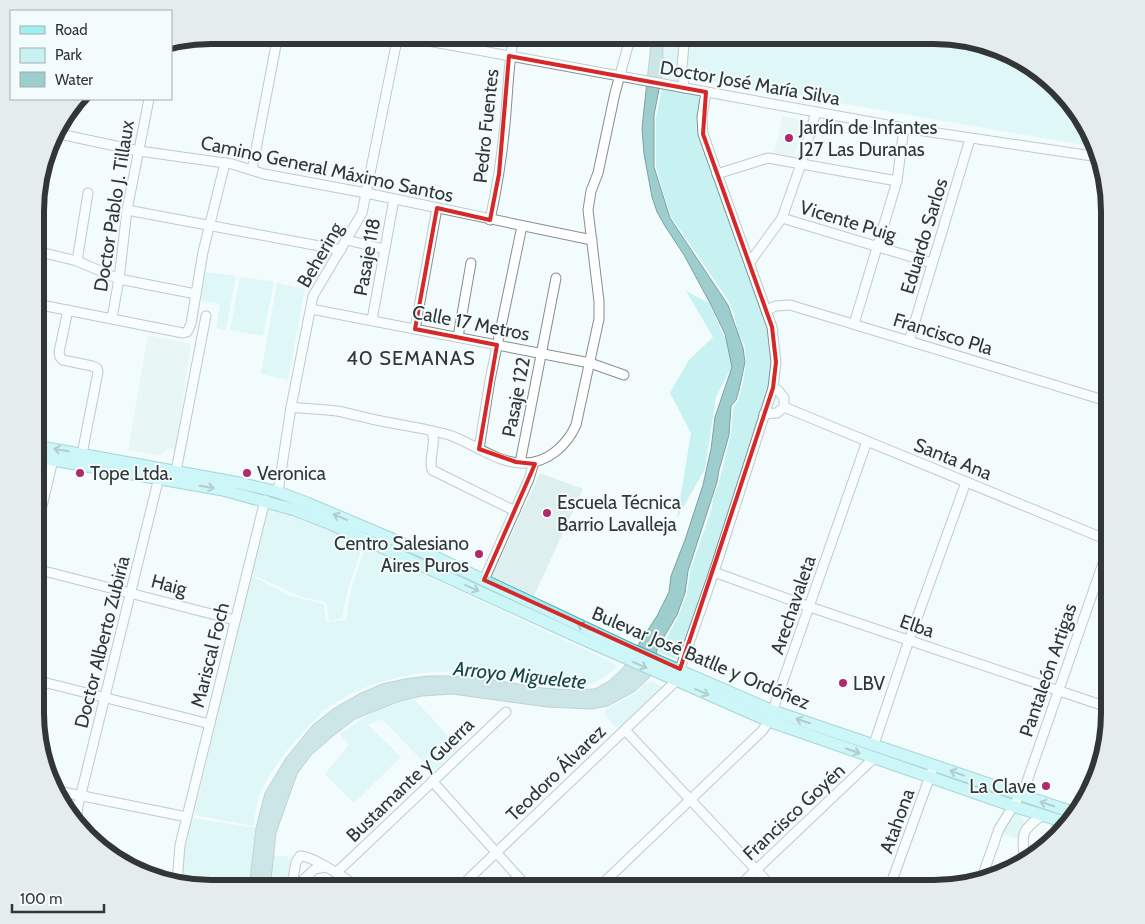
<svg xmlns="http://www.w3.org/2000/svg" width="1145" height="924" font-family="Cabin,sans-serif">
	<rect width="100%" height="100%" fill="#f3fcfc"/>
	<!-- built -->
	<g fill="#deeff0">
		<path d="M783,116L802,119L804,123L795,154L792,156L774,153Z"/>
		<path d="M148,335L191,344L176,449L168,448L160,456L128,450Z"/>
		<path d="M540,473L583,489L534,596L492,576Z"/>
	</g>
	<!-- green -->
	<g fill="#c8f1f2">
		<path d="M665,35H682L678,62L679,82L663,79Z"/>
		<path d="M693,35H945L1002,49L1058,86L1091,135L1085,134L1083,145L695,78L687,64Z"/>
		<path d="M662,89L698,95L700,100L699,126L770,337L772,347L771,372L768,388L709,574L679,658L676,659L659,652L678,617L687,594L690,571L712,508L713,498L719,482L731,435L733,408L738,400L743,383L746,362L745,346L738,333L734,314L728,300L671,217L663,192L656,166V117Z"/>
		<path d="M205,272L236,276L226,330L216,328L220,304L201,301Z"/>
		<path d="M240,277L274,282L263,336L230,330Z"/>
		<path d="M277,283L305,289L288,380L261,374Z"/>
		<path d="M686,291L709,303L726,341L732,366L716,397L705,469L677,518L691,433L670,393L689,360L713,337Z"/>
		<path d="M272,508L306,519L363,544L348,589L342,618L329,621L326,602L302,597L251,574L266,511Z"/>
		<path d="M365,547L609,661L617,667C605,677 596,684 580,687C540,684 502,675 463,672C413,669 355,683 317,717C307,727 298,738 289,748C277,764 266,778 259,796C256,806 255,816 253,826L194,815L250,575L288,595L324,604L326,622L346,620L351,590Z"/>
		<path d="M651,681L663,687L617,729L605,715V710L636,693L644,685Z"/>
		<path d="M405,700H415L459,748L433,772L382,719L368,725L401,757L354,803L325,774L349,745L340,734L368,715Z"/>
		<path d="M1014,813L1021,815L1025,821L1017,838L1000,834Z"/>
		<path d="M193,818L256,828L249,889H200L180,884L182,858L190,819Z"/>
		<path d="M273,856H287L290,861L285,889H270Z"/>
	</g>
	<!-- water -->
	<path fill="#9ecdce" stroke="#7ea0a0" d="M652,35H663V69L654,115V167L670,218L728,305L743,348L745,362L739,390L736,400L731,406L729,435L719,470L717,482L688,571L685,593L677,615L658,647L649,678L635,691L608,706L592,709L547,707L452,694L422,696L400,701L355,719L333,736L311,755L297,774L276,833L270,889H249L256,828L265,793L286,758L312,726L333,709L359,694L382,684L405,679L428,676H470L542,688L574,690L595,689L609,681L623,668L657,616L669,592L671,576L685,540L703,485L711,449L715,417L732,367L725,334L711,305L684,255L665,226L657,212L652,197L644,154L642,128Z"/>
	<g fill="none" stroke-linecap="round" stroke-linejoin="round">
		<!-- minor casing -->
		<g stroke="#868e8e" stroke-width="11">
			<g id="minor">
				<path d="M395,35L904,128L1099,157"/>
				<path d="M684,88L682,66L685,35"/>
				<path d="M55,133L139,151L232,164L264,174L366,193L592,240"/>
				<path d="M252,170L278,35"/>
				<path d="M717,174L768,158L897,181"/>
				<path d="M127,210L341,250"/>
				<path d="M782,218L932,263"/>
				<path d="M490,220C497,188 502,156 505,124C508,94 508,65 514,35"/>
				<path d="M347,240L384,249"/>
				<path d="M36,251L77,261L119,279L196,294"/>
				<path d="M77,261L88,193"/>
				<path d="M750,262L782,218L801,164L816,112"/>
				<path d="M36,304L183,333L187,332L191,324L203,252L225,163"/>
				<path d="M311,309L590,363L624,375"/>
				<path d="M68,310L59,352L60,357L63,360L92,366L97,368L98,372L82,454"/>
				<path d="M766,310L776,306L790,305L1110,402"/>
				<path d="M112,318L119,279L127,210L149,99"/>
				<path d="M372,320L394,199"/>
				<path d="M854,324L897,181L904,128"/>
				<path d="M415,329L437,208"/>
				<path d="M458,337L471,263"/>
				<path d="M909,341L970,139"/>
				<path d="M291,407C307,409 322,409 337,411C353,414 369,419 386,422C407,426 428,429 449,435C473,443 498,464 524,463C548,463 567,445 576,425L599,319V301L588,210L591,191L598,173L615,93L631,35"/>
				<path d="M784,407L1110,541"/>
				<path d="M764,414L777,413L784,407V398L778,390L773,388"/>
				<path d="M432,431C437,445 428,457 432,470L515,511"/>
				<path d="M479,449L490,380L522,226"/>
				<path d="M520,463L556,278"/>
				<path d="M176,471L206,316"/>
				<path d="M278,492L291,407L313,296L362,213L398,35"/>
				<path d="M36,531L53,460"/>
				<path d="M36,569L235,620"/>
				<path d="M714,572L810,607L1110,708"/>
				<path d="M484,580L529,479L534,462"/>
				<path d="M680,669L714,572L773,388L776,362L772,327L703,134L702,117L706,92"/>
				<path d="M35,680L210,724"/>
				<path d="M625,730L774,889"/>
				<path d="M874,744L909,640L966,482"/>
				<path d="M432,781L529,889"/>
				<path d="M53,790L187,817"/>
				<path d="M76,823L78,806L160,473"/>
				<path d="M1025,860C1021,834 1021,830 1043,815"/>
				<path d="M336,873L506,712"/>
				<path d="M981,880L999,829L1025,787L1110,543"/>
				<path d="M177,883L180,845L265,500"/>
				<path d="M291,889L296,862L300,856C312,855 349,881 361,889"/>
				<path d="M293,889L315,869L325,867"/>
				<path d="M458,889L676,681"/>
				<path d="M597,889L762,731L769,721L867,441"/>
				<path d="M736,889L874,758"/>
				<path d="M889,889L934,765"/>
			</g>
		</g>
		<!-- major casing -->
		<g stroke="#4da7ab" stroke-width="13">
			<g id="major">
				<path d="M36,446L239,483L278,492L307,503L435,557L628,648L773,711L1075,813"/>
				<path d="M36,457L223,490L295,510L331,524L576,636L769,721L1013,806L1068,823"/>
			</g>
		</g>
		<!-- minor -->
		<use href="#minor" stroke="#fff" stroke-width="9"/>
		<!-- major -->
		<use href="#major" stroke="#9deff2" stroke-width="11"/>
	</g>
	<!-- one-way arrows -->
	<defs><path id="oneway-shaft" d="M-6 0H5M1.5-3L5.5 0L1.5 3" fill="none" stroke-width="1.6" stroke-linecap="round" stroke-linejoin="round" transform="scale(1.25)"/></defs>
	<g stroke="#689294">
		<use href="#oneway-shaft" transform="translate(61 450) rotate(-170)"/>
		<use href="#oneway-shaft" transform="translate(207 487) rotate(10)"/>
		<use href="#oneway-shaft" transform="translate(340 517) rotate(-157)"/>
		<use href="#oneway-shaft" transform="translate(472 588) rotate(24)"/>
		<use href="#oneway-shaft" transform="translate(584 627) rotate(-155)"/>
		<use href="#oneway-shaft" transform="translate(640 665) rotate(24)"/>
		<use href="#oneway-shaft" transform="translate(702 692) rotate(23)"/>
		<use href="#oneway-shaft" transform="translate(803 721) rotate(-162)"/>
		<use href="#oneway-shaft" transform="translate(853 751) rotate(19)"/>
		<use href="#oneway-shaft" transform="translate(957 773) rotate(-160)"/>
		<use href="#oneway-shaft" transform="translate(1047 804) rotate(-162)"/>
	</g>
	<!-- marked area -->
	<path d="M0 0H1145V924H0ZM509,56L706,92L703,134L772,327L776,362L773,388L680,669L484,580L535,464L516,462L479,449L497,345L415,329L437,208L490,220L499,174Z" fill="#f3fcfc" fill-opacity=".55" fill-rule="evenodd"/>
	<path fill="none" stroke="#d62828" stroke-width="4" stroke-linejoin="round" d="M509,56L706,92L703,134L772,327L776,362L773,388L680,669L484,580L535,464L516,462L479,449L497,345L415,329L437,208L490,220L499,174Z"/>
	<!-- markers -->
	<g fill="#b0296d" stroke="#f3fcfc" stroke-width="2">
		<circle cx="789" cy="138" r="5"/>
		<circle cx="80" cy="473" r="5"/>
		<circle cx="247" cy="473" r="5"/>
		<circle cx="547" cy="513" r="5"/>
		<circle cx="479" cy="554" r="5"/>
		<circle cx="843" cy="683" r="5"/>
		<circle cx="1046" cy="786" r="5"/>
	</g>
	<g text-anchor="middle" dominant-baseline="central" stroke-width="4" stroke-linejoin="round" paint-order="stroke">
		<!-- street labels -->
		<g font-size="19" fill="#323636" stroke="#f3fcfc">
			<text transform="translate(750 83) rotate(10)">Doctor José María Silva</text>
			<text transform="translate(486 126) rotate(-84)">Pedro Fuentes</text>
			<text transform="translate(327 169) rotate(12)">Camino General Máximo Santos</text>
			<text transform="translate(114 206) rotate(-81)">Doctor Pablo J. Tillaux</text>
			<text transform="translate(848 221) rotate(17)">Vicente Puig</text>
			<text transform="translate(924 236) rotate(-73)">Eduardo Sarlos</text>
			<text transform="translate(320 255) rotate(-60)">Behering</text>
			<text transform="translate(367 257) rotate(-80)">Pasaje 118</text>
			<text transform="translate(471 323) rotate(11)">Calle 17 Metros</text>
			<text transform="translate(943 334) rotate(17)">Francisco Pla</text>
			<text transform="translate(516 397) rotate(-79)">Pasaje 122</text>
			<text transform="translate(953 459) rotate(22)">Santa Ana</text>
			<text transform="translate(169 585) rotate(15)">Haig</text>
			<text transform="translate(793 605) rotate(-71)">Arechavaleta</text>
			<text transform="translate(917 626) rotate(19)">Elba</text>
			<text transform="translate(102 642) rotate(-76)">Doctor Alberto Zubiría</text>
			<text transform="translate(210 655) rotate(-76)">Mariscal Foch</text>
			<text transform="translate(701 658) rotate(23)">Bulevar José Batlle y Ordóñez</text>
			<text transform="translate(1048 670) rotate(-71)">Pantaleón Artigas</text>
			<text transform="translate(556 773) rotate(-44)">Teodoro Álvarez</text>
			<text transform="translate(410 780) rotate(-44)">Bustamante y Guerra</text>
			<text transform="translate(794 812) rotate(-43)">Francisco Goyén</text>
			<text transform="translate(897 821) rotate(-70)">Atahona</text>
		</g>
		<!-- poi labels -->
		<g font-size="19" fill="#323636" stroke="#f3fcfc" text-anchor="start">
			<text x="799" y="127">Jardín de Infantes<tspan x="799" dy="22">J27 Las Duranas</tspan></text>
			<text x="90" y="473">Tope Ltda.</text>
			<text x="257" y="473">Veronica</text>
			<text x="557" y="502">Escuela Técnica<tspan x="557" dy="22">Barrio Lavalleja</tspan></text>
			<text x="469" y="543" text-anchor="end">Centro Salesiano<tspan x="469" dy="22">Aires Puros</tspan></text>
			<text x="853" y="683">LBV</text>
			<text x="1036" y="786" text-anchor="end">La Clave</text>
		</g>
		<!-- neighbourhood labels -->
		<g font-size="20" letter-spacing="1" fill="#323636" stroke="#f3fcfc">
			<text x="411" y="358">40 SEMANAS</text>
		</g>
		<!-- water labels -->
		<g font-size="20" font-style="italic" fill="#194446" stroke="#f3fcfc">
			<text transform="translate(520 675) rotate(6)">Arroyo Miguelete</text>
		</g>
	</g>
	<!-- crop -->
	<path d="M0 0H1145V924H0ZM211 44H934A167 167 0 0 1 1101 211V713A167 167 0 0 1 934 880H211A167 167 0 0 1 44 713V211A167 167 0 0 1 211 44Z" fill="#e4ecec" fill-rule="evenodd"/>
	<path fill="none" stroke="#323636" stroke-width="6" d="M211 44H934A167 167 0 0 1 1101 211V713A167 167 0 0 1 934 880H211A167 167 0 0 1 44 713V211A167 167 0 0 1 211 44Z"/>
	<!-- legend -->
	<rect x="10" y="10" width="162" height="90" fill="#f3fcfc" stroke="#a6adad"/>
	<rect x="20" y="26" width="25" height="8" fill="#9deff2" stroke="#a6adad"/>
	<text x="55" y="35" font-size="15" fill="#323636">Road</text>
	<rect x="20" y="48" width="25" height="15" fill="#c8f1f2" stroke="#a6adad"/>
	<text x="55" y="60" font-size="15" fill="#323636">Park</text>
	<rect x="20" y="72" width="25" height="15" fill="#9ecdce" stroke="#a6adad"/>
	<text x="55" y="85" font-size="15" fill="#323636">Water</text>
	<!-- scale -->
	<path d="M12 904v8h92v-8" fill="none" stroke="#323636" stroke-width="2.5"/>
	<text x="20" y="904" font-size="15" fill="#323636" stroke="#f3fcfc" stroke-width="4" paint-order="stroke">100 m</text>
</svg>
